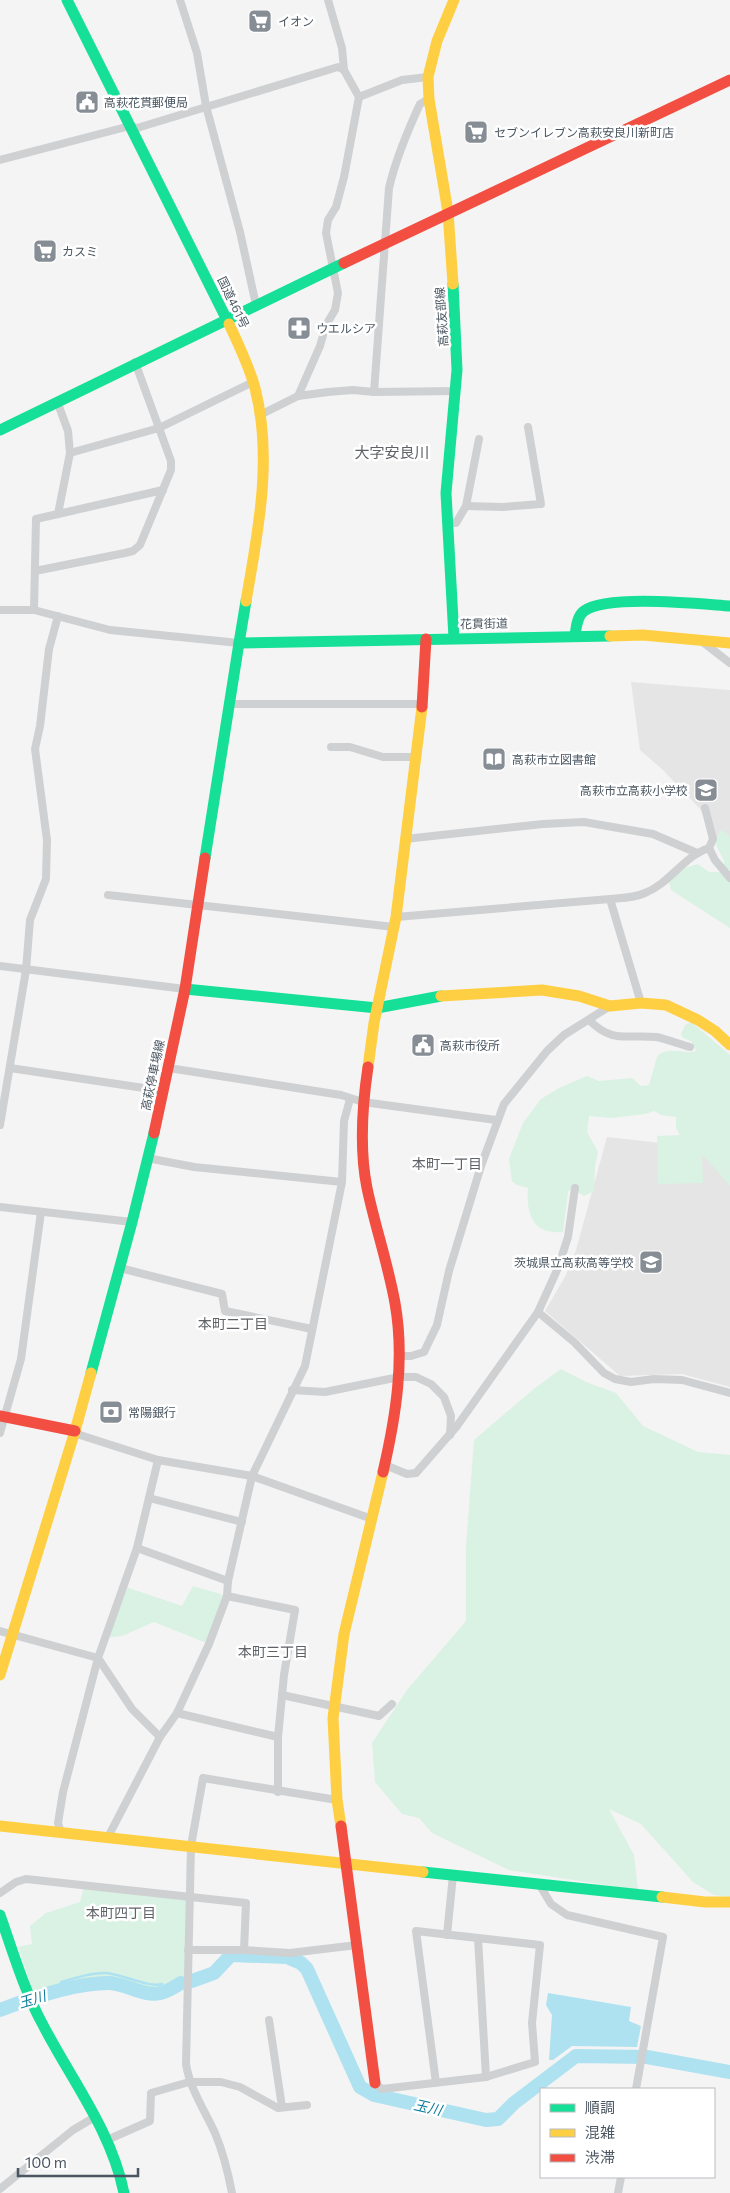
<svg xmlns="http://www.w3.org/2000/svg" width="730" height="2193" font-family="Commissioner,'Noto Sans JP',sans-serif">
	<rect width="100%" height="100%" fill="#f4f4f4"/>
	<!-- education -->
	<g fill="#e6e5e6">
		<path d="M631,682L730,690V865L700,809L663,770L640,750Z"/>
		<path d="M607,1137L715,1149L730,1173V1387L682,1374L620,1376L545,1311L566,1275L576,1250Z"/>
	</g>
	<!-- green -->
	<g fill="#d9f2e3">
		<path d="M721,830L729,835L730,838V928L671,890L669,882L685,868L698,864L709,872H724V861L714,841Z"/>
		<path d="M691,1022L730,1055V1186L702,1154L703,1183L658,1184L657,1136L680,1135L676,1128V1117L661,1115L654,1111L645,1114L611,1118L589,1116L587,1132L598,1152L595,1166L594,1191L584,1196L572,1188L568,1192L563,1232C532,1235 526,1213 528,1188L517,1185L512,1181L509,1159L523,1123L541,1099L559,1088L587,1076L599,1081L632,1078L641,1086L649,1085L657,1057C667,1045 684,1055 696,1051L692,1042L682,1037L681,1034L685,1025Z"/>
		<path d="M561,1369L586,1382L616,1393L643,1426L698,1452L730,1455V1897L714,1895L693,1882L641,1824L609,1809L634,1855L638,1890L509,1870L432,1833L419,1818L402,1814L375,1782L372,1743L407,1690L466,1621V1547L474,1440L535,1388Z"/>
		<path d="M123,1586L182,1606L193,1586L227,1596L209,1644L154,1622L122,1636L105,1638Z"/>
		<path d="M84,1887L188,1898L187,1975C149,2010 140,1979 100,1984C78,1986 57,1992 35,1997L18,1947L32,1944L30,1926L46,1913L80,1902Z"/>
	</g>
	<!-- water -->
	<path fill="#aee2f0" d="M548,1993L631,2007L629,2021L641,2026L637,2047L572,2046L553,2060H549L552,2015L546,2005Z"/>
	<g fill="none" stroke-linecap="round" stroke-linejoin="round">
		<!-- stream -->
		<path stroke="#aee2f0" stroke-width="2.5" d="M61,1982C75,1978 90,1973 104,1973C121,1973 147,1988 162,1984"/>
		<!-- river -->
		<g stroke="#aee2f0" stroke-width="14">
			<path d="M192,1981L214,1973L231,1955L287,1957L301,1963L307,1969L360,2087L374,2095L486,2120L498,2119L514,2103L576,2056L647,2057L730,2072"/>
			<path d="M0,2010C31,1998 74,1983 108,1983C125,1983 144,1997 160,1993C167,1992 174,1987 181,1983"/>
		</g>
		<!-- street -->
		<g stroke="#ced0d2" stroke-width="8">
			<path d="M180,0L197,53L206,106L240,232L256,305"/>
			<path d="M328,0L342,48L344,70"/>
			<path d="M0,160L130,126L137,128L338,67L344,70L359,97L402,80L428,77"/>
			<path d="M374,392L389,188C396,158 407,132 420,104L429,99"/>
			<path d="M298,396L320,346L326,325L335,310L338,293L326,233L328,220L336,207L344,177L359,97"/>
			<path d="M260,415L298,396L328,392L353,390L374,392L456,391"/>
			<path d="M70,453L159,428L253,382"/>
			<path d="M466,506L503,507L541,504L528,427"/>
			<path d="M58,514L163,490"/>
			<path d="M447,522L456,523L466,506L479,439"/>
			<path d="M35,571L125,553L133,551L140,545L171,470V461L135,362"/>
			<path d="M0,610H34L110,630L239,643"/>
			<path d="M34,610L36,519L58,514L70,453L68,431L57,401"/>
			<path d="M704,643L730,663"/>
			<path d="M229,704H422"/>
			<path d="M331,747H350L383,757H416"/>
			<path d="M405,839L543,824L584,822L653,834L697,853"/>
			<path d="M709,848L715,860L730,878"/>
			<path d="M108,895L394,927"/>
			<path d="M610,899L641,1003"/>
			<path d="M396,917L610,899C621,898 634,898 645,893C670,883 684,856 709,848L713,839L705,808"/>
			<path d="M0,966L185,989"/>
			<path d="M589,1020C613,1044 626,1034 656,1037C667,1039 679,1044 690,1047"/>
			<path d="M10,1068L164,1091"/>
			<path d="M169,1068L341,1095L363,1102L496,1120"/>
			<path d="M0,1125L26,970L30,920L46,879L47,840L35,749L40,726L49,649L58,616"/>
			<path d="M147,1158L194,1167L342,1182"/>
			<path d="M0,1207L132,1222"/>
			<path d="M120,1268L222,1294L225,1311L312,1329"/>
			<path d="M538,1312L574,1342L604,1373L615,1379L631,1382L654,1379L682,1380L730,1393"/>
			<path d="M400,1356H411L424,1352L437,1325L449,1271L481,1166L504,1104L547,1051L564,1035L610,1006"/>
			<path d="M292,1390L325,1392L399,1377H416L431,1384L444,1397L451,1416L450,1435"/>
			<path d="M75,1431L80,1435L158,1460L252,1476L372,1519"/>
			<path d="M0,1433L21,1359L41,1212"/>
			<path d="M158,1460L137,1548L98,1658L132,1709L160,1737"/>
			<path d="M385,1465L407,1474L416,1473L457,1426L538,1312L558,1268L568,1237L575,1188"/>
			<path d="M149,1498L242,1522"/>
			<path d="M137,1548L228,1581"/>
			<path d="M227,1596L295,1610L284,1675L278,1737V1792"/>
			<path d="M0,1631L98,1658L63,1792L58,1823L61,1833"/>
			<path d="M282,1695L379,1716L392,1704"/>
			<path d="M177,1713L278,1737"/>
			<path d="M108,1837L160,1737L177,1713L209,1644L227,1596L228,1581L252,1476L305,1366L342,1182L344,1121L350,1099"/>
			<path d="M539,1884L551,1904L567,1915L663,1937L636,2089"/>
			<path d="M0,1893L16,1882L26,1879L246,1903L244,1950"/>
			<path d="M447,1935L453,1875"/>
			<path d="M478,1938L486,2077"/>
			<path d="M188,1950H244L290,1953L357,1945"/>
			<path d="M269,2020L282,2107"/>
			<path d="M375,2083L382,2089L486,2077L535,2062L532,2023L540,1945L416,1931L436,2083"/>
			<path d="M107,2140L150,2121L151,2093L189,2082H221L240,2087L278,2108L307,2105"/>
			<path d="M0,2189L73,2130L95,2117"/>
			<path d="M232,2193C228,2172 223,2152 215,2133C204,2109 190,2089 186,2064L191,1846L203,1778L337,1800"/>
			<path d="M618,2193L621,2177"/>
		</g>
		<!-- fast -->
		<g stroke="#16e098" stroke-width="11">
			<path d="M67,0L229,324"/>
			<path d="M453,284L457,370L446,493L454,638"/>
			<path d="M0,430L344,263"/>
			<path d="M246,601L239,643L610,636"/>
			<path d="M575,636C576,628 577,616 584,611C607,594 700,604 730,606"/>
			<path d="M205,858L239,643"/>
			<path d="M185,989L377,1008L441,996"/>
			<path d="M91,1373L132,1222L154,1133"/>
			<path d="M423,1872L662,1897"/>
			<path d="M0,1915C13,1952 24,1990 43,2025C72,2081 111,2130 124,2193"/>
		</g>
		<!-- slow -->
		<g stroke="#ffcf43" stroke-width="11">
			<path d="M453,284L448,212L429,99L428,77L437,41L454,0"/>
			<path d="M229,324C239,345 249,366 255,388C273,458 258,532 246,601"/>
			<path d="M610,636L643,635L730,643"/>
			<path d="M441,996L542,990L579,996L610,1006L641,1003L666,1005L698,1020L715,1031L730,1045"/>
			<path d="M368,1067L374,1023L396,917L422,707"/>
			<path d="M0,1675L75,1431L91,1373"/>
			<path d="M0,1826L423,1872"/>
			<path d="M341,1826L337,1800L333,1718L344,1634L383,1472"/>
			<path d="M662,1897L705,1902H730"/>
		</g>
		<!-- jam -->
		<g stroke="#f24e42" stroke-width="11">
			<path d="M344,263L730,80"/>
			<path d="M422,707L426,639"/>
			<path d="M368,1067C362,1107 359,1148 367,1188C375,1226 388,1264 395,1303C405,1359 396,1416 383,1472"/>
			<path d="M154,1133L185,989L205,858"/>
			<path d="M0,1416L75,1431"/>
			<path d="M341,1826L375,2083"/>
		</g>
	</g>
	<!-- icons -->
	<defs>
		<g id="supermarket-square" transform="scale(1.25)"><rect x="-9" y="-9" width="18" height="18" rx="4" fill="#868d94" stroke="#fff"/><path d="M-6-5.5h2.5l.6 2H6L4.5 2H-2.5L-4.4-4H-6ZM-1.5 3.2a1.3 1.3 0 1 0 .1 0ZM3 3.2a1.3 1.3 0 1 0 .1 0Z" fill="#fff"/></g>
		<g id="civic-square" transform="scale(1.25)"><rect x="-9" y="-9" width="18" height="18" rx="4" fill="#868d94" stroke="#fff"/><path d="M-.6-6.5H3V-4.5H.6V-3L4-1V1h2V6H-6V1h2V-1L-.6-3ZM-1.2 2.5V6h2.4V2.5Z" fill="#fff"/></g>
		<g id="pharmacy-square" transform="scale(1.25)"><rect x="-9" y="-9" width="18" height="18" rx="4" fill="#868d94" stroke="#fff"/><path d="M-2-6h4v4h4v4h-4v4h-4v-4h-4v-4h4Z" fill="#fff"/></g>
		<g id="library-square" transform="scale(1.25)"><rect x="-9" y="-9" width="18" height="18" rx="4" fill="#868d94" stroke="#fff"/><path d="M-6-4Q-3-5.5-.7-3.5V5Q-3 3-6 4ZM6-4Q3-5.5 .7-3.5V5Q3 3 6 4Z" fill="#fff"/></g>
		<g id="school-square" transform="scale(1.25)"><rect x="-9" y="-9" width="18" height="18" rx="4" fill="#868d94" stroke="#fff"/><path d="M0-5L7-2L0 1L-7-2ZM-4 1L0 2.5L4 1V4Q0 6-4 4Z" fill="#fff"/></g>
		<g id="bank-square" transform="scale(1.25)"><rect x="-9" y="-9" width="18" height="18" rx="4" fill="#868d94" stroke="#fff"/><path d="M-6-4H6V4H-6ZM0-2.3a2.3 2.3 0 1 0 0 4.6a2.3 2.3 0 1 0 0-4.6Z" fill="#fff"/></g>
	</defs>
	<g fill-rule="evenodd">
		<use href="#supermarket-square" x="260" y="21"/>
		<use href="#civic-square" x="87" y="102"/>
		<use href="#supermarket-square" x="476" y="132"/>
		<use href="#supermarket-square" x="45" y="251"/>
		<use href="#pharmacy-square" x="299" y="328"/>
		<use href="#library-square" x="494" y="759"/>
		<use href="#school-square" x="706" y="790"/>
		<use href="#civic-square" x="423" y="1045"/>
		<use href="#school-square" x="651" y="1262"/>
		<use href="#bank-square" x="111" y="1412"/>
	</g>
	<g text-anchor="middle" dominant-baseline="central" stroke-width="5" stroke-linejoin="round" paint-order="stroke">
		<!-- poi labels -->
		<g font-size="12" fill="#4a5661" stroke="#fff" text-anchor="start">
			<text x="278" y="21">イオン</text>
			<text x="104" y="102">高萩花貫郵便局</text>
			<text x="494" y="132">セブンイレブン高萩安良川新町店</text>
			<text x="62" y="251">カスミ</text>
			<text x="316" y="328">ウエルシア</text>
			<text x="512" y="759">高萩市立図書館</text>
			<text x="688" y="790" text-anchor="end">高萩市立高萩小学校</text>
			<text x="440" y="1045">高萩市役所</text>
			<text x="634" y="1262" text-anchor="end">茨城県立高萩高等学校</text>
			<text x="128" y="1412">常陽銀行</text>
		</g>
		<!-- street labels -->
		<g font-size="12" fill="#4a5661" stroke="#fff">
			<text transform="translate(234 302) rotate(64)">国道461号</text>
			<text transform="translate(441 317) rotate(-94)">高萩友部線</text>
			<text transform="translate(484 623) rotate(-1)">花貫街道</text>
			<text transform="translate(152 1075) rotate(-78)">高萩停車場線</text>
		</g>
		<!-- neighbourhood labels -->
		<g font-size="14" fill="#5f6368" stroke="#fff">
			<text x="447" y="1163">本町一丁目</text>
			<text x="233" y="1323">本町二丁目</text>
			<text x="273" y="1651">本町三丁目</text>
			<text x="121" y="1912">本町四丁目</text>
		</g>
		<!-- water labels -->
		<g font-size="14" font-style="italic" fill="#0c7c9b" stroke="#fff">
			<text transform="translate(32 1999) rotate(-17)">玉川</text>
			<text transform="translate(428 2107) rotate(13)">玉川</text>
		</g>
		<!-- quarter labels -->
		<g font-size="15" fill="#5f6368" stroke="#fff">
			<text x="392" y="452">大字安良川</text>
		</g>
	</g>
	<!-- legend -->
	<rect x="540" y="2088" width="175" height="90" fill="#ffffff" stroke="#b7bbc0"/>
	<rect x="550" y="2104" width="25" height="8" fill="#16e098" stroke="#b7bbc0"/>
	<text x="585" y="2113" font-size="15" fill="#4a5661">順調</text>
	<rect x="550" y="2129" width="25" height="8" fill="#ffcf43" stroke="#b7bbc0"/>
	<text x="585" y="2138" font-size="15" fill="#4a5661">混雑</text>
	<rect x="550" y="2154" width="25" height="8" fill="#f24e42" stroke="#b7bbc0"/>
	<text x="585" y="2163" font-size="15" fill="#4a5661">渋滞</text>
	<!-- scale -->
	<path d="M18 2168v8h120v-8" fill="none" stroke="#4a5661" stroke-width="2.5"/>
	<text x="25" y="2168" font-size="15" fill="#4a5661" stroke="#ffffff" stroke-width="4" paint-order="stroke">100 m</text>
</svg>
